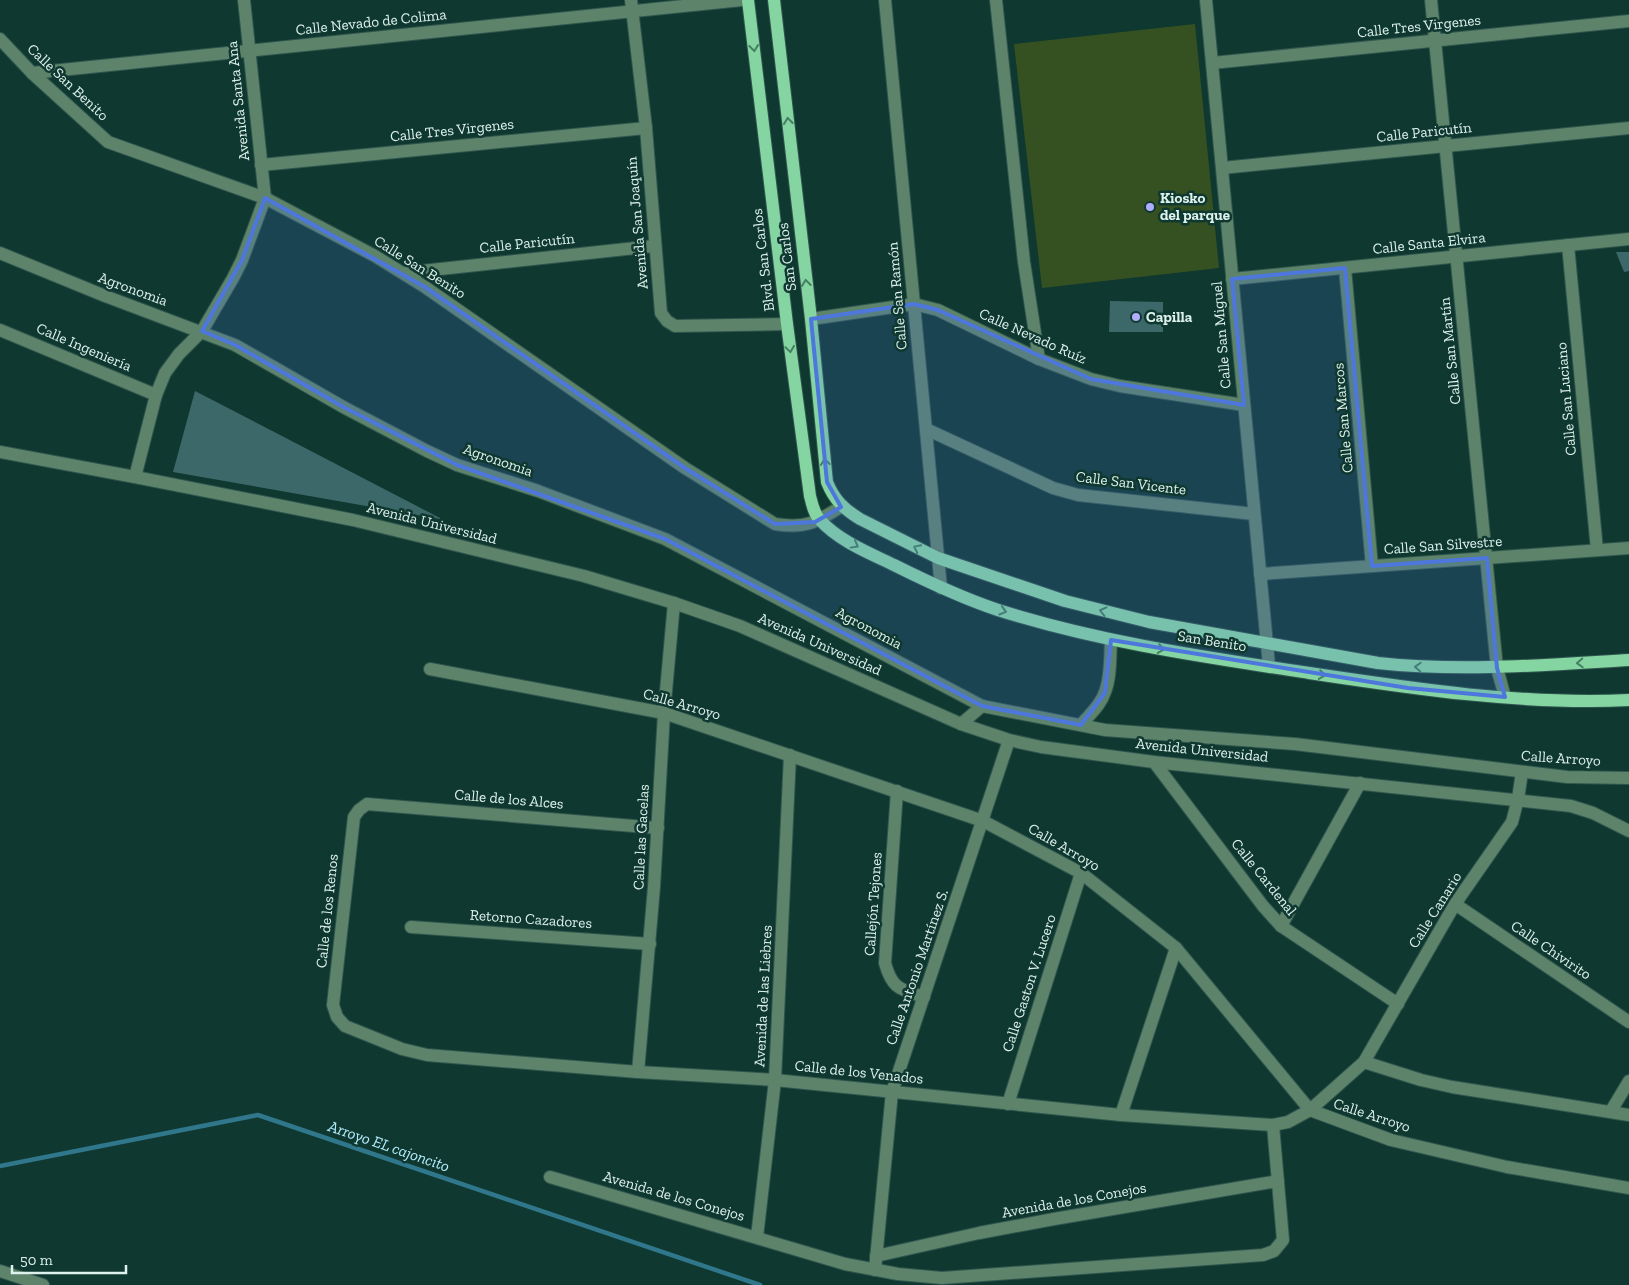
<svg xmlns="http://www.w3.org/2000/svg" width="1629" height="1285" font-family="'Zilla Slab',serif">
	<rect width="100%" height="100%" fill="#0f3830"/>
	<!-- green -->
	<path fill="#355122" d="M1195,24L1219,268L1042,288L1014,44Z"/>
	<g fill="none" stroke-linecap="round" stroke-linejoin="round">
		<!-- stream -->
		<path stroke="#30778b" stroke-width="4.5" d="M0,1166L258,1115L760,1285"/>
	</g>
	<!-- building -->
	<g fill="#3d6869">
		<path d="M1616,252H1629V271L1624,272Z"/>
		<path d="M1110,301L1163,302V332H1109Z"/>
		<path d="M195,391L440,518V519L173,472Z"/>
	</g>
	<g fill="none" stroke-linecap="round" stroke-linejoin="round">
		<!-- minor casing -->
		<g stroke="#30564e" stroke-width="14">
			<g id="minor">
				<path d="M631,0L646,128L661,313L667,321L675,326L787,324"/>
				<path d="M885,0L941,588"/>
				<path d="M996,0L1024,262L1039,359"/>
				<path d="M1206,0L1269,666"/>
				<path d="M1431,0L1497,668L1505,697"/>
				<path d="M0,39L32,73L108,142L265,198L375,256L425,287L685,468L775,524C806,529 817,522 842,506"/>
				<path d="M1212,63L1629,21"/>
				<path d="M32,73L742,0"/>
				<path d="M261,165L646,128"/>
				<path d="M1222,168L1629,128"/>
				<path d="M1568,245L1597,550"/>
				<path d="M0,253L105,296L235,345L345,408L427,451L457,465L538,491L665,539L982,706"/>
				<path d="M1345,268L1372,566"/>
				<path d="M403,273L654,246"/>
				<path d="M1232,279L1629,239"/>
				<path d="M811,319L914,304L938,310L1039,359L1091,379L1120,386L1244,405"/>
				<path d="M0,330L156,395"/>
				<path d="M926,429L1053,488L1078,495L1254,514"/>
				<path d="M0,452L135,477L353,520L584,576L674,603L740,626L961,724L1009,740L1041,747L1154,762L1571,806L1593,813L1629,831"/>
				<path d="M135,477L156,395L165,373L179,354L202,331L233,278L242,260L265,198L244,0"/>
				<path d="M1260,574L1629,548"/>
				<path d="M430,669L664,713L983,821L1081,873L1176,948L1310,1110L1391,1140L1507,1167L1629,1188"/>
				<path d="M961,724L982,706L1105,730L1295,744L1567,777L1629,778"/>
				<path d="M1081,725C1089,715 1101,705 1105,692C1111,677 1110,657 1111,640"/>
				<path d="M1154,762L1263,906L1281,926L1398,1004"/>
				<path d="M897,791L885,963C892,989 900,989 924,997"/>
				<path d="M658,828L367,804L359,810L354,817L333,1005L337,1017L345,1026L402,1049L427,1055L638,1072L775,1080L1121,1115L1273,1125L1288,1122L1310,1110L1364,1062L1455,904L1512,822L1518,799L1522,772"/>
				<path d="M1455,904L1629,1022"/>
				<path d="M1281,926L1360,783"/>
				<path d="M411,927L650,944"/>
				<path d="M1364,1062L1421,1080L1452,1087L1629,1115"/>
				<path d="M638,1072L654,887L664,713L674,603"/>
				<path d="M1008,1104L1081,873"/>
				<path d="M1611,1111L1629,1081"/>
				<path d="M1121,1115L1176,948"/>
				<path d="M550,1177L845,1264L898,1274L942,1278L1263,1255L1274,1251L1283,1240L1273,1125"/>
				<path d="M757,1237L775,1080L790,755"/>
				<path d="M876,1256L979,1233L1054,1219L1278,1181"/>
				<path d="M875,1270L892,1092L1009,740"/>
				<path d="M0,1271L43,1285"/>
			</g>
		</g>
		<!-- major casing -->
		<g stroke="#30564e" stroke-width="14">
			<g id="major">
				<path d="M748,0L787,324L810,496C812,504 814,514 820,520C839,541 869,553 894,565C928,582 962,598 998,610C1099,642 1204,657 1309,673C1415,689 1522,705 1629,700"/>
				<path d="M774,0L811,319L827,482C834,500 844,509 860,519L938,558L1065,601L1149,622L1378,663C1462,672 1545,665 1629,660"/>
			</g>
		</g>
		<!-- minor -->
		<use href="#minor" stroke="#5d836a" stroke-width="12"/>
		<!-- major -->
		<use href="#major" stroke="#84d5a2" stroke-width="12"/>
	</g>
	<!-- one-way arrows -->
	<defs><path id="oneway-chevron" d="M-2-3.5L2.5 0L-2 3.5" fill="none" stroke-width="1.6" stroke-linecap="round" stroke-linejoin="round" transform="scale(1.25)"/></defs>
	<g stroke="#447f63">
		<use href="#oneway-chevron" transform="translate(754 48) rotate(83)"/>
		<use href="#oneway-chevron" transform="translate(788 121) rotate(-97)"/>
		<use href="#oneway-chevron" transform="translate(806 283) rotate(-97)"/>
		<use href="#oneway-chevron" transform="translate(790 349) rotate(82)"/>
		<use href="#oneway-chevron" transform="translate(825 462) rotate(-96)"/>
		<use href="#oneway-chevron" transform="translate(855 545) rotate(29)"/>
		<use href="#oneway-chevron" transform="translate(917 548) rotate(-154)"/>
		<use href="#oneway-chevron" transform="translate(1003 611) rotate(17)"/>
		<use href="#oneway-chevron" transform="translate(1103 611) rotate(-166)"/>
		<use href="#oneway-chevron" transform="translate(1161 649) rotate(9)"/>
		<use href="#oneway-chevron" transform="translate(1580 663) rotate(177)"/>
		<use href="#oneway-chevron" transform="translate(1418 667) rotate(-177)"/>
		<use href="#oneway-chevron" transform="translate(1322 675) rotate(9)"/>
	</g>
	<!-- marked area -->
	<path fill="#4d77dd" fill-opacity="0.2" stroke="#4d77dd" stroke-width="4" stroke-linejoin="round" d="M265,198L425,287L685,468L775,524L815,522L841,507L827,482L811,319L914,304L938,310L1091,379L1244,405L1232,279L1345,268L1372,566L1487,558L1497,668L1505,697L1408,688L1111,640L1105,693L1081,725L982,706L665,539L457,465L345,408L235,345L202,331L242,260Z"/>
	<!-- markers -->
	<g fill="#aeaefb" stroke="#0f3830" stroke-width="2">
		<circle cx="1150" cy="207" r="5"/>
		<circle cx="1136" cy="317" r="5"/>
	</g>
	<g text-anchor="middle" dominant-baseline="central" stroke-width="5" stroke-linejoin="round" paint-order="stroke">
		<!-- street labels -->
		<g font-size="15" fill="#ddf2ec" stroke="#0f3830">
			<text transform="translate(371 22) rotate(-6)">Calle Nevado de Colima</text>
			<text transform="translate(1419 26) rotate(-6)">Calle Tres Virgenes</text>
			<text transform="translate(68 82) rotate(43)">Calle San Benito</text>
			<text transform="translate(238 101) rotate(-96)">Avenida Santa Ana</text>
			<text transform="translate(452 130) rotate(-6)">Calle Tres Virgenes</text>
			<text transform="translate(1424 132) rotate(-6)">Calle Paricutín</text>
			<text transform="translate(637 223) rotate(-95)">Avenida San Joaquín</text>
			<text transform="translate(527 243) rotate(-6)">Calle Paricutín</text>
			<text transform="translate(1429 243) rotate(-6)">Calle Santa Elvira</text>
			<text transform="translate(787 257) rotate(-97)">San Carlos</text>
			<text transform="translate(763 260) rotate(-97)">Blvd. San Carlos</text>
			<text transform="translate(420 267) rotate(32)">Calle San Benito</text>
			<text transform="translate(133 289) rotate(20)">Agronomia</text>
			<text transform="translate(897 296) rotate(-95)">Calle San Ramón</text>
			<text transform="translate(1221 335) rotate(-95)">Calle San Miguel</text>
			<text transform="translate(1033 336) rotate(24)">Calle Nevado Ruíz</text>
			<text transform="translate(84 347) rotate(23)">Calle Ingeniería</text>
			<text transform="translate(1450 351) rotate(-96)">Calle San Martín</text>
			<text transform="translate(1566 399) rotate(-95)">Calle San Luciano</text>
			<text transform="translate(1343 418) rotate(-95)">Calle San Marcos</text>
			<text transform="translate(498 460) rotate(19)">Agronomia</text>
			<text transform="translate(1131 483) rotate(7)">Calle San Vicente</text>
			<text transform="translate(432 523) rotate(14)">Avenida Universidad</text>
			<text transform="translate(1443 545) rotate(-4)">Calle San Silvestre</text>
			<text transform="translate(869 628) rotate(28)">Agronomia</text>
			<text transform="translate(1212 641) rotate(9)">San Benito</text>
			<text transform="translate(820 644) rotate(24)">Avenida Universidad</text>
			<text transform="translate(682 704) rotate(16)">Calle Arroyo</text>
			<text transform="translate(1202 750) rotate(6)">Avenida Universidad</text>
			<text transform="translate(1561 758) rotate(4)">Calle Arroyo</text>
			<text transform="translate(509 799) rotate(5)">Calle de los Alces</text>
			<text transform="translate(641 837) rotate(-87)">Calle las Gacelas</text>
			<text transform="translate(1064 847) rotate(30)">Calle Arroyo</text>
			<text transform="translate(1264 877) rotate(51)">Calle Cardenal</text>
			<text transform="translate(873 904) rotate(-86)">Callejón Tejones</text>
			<text transform="translate(1435 910) rotate(-58)">Calle Canario</text>
			<text transform="translate(327 911) rotate(-84)">Calle de los Renos</text>
			<text transform="translate(531 919) rotate(4)">Retorno Cazadores</text>
			<text transform="translate(1551 950) rotate(34)">Calle Chivirito</text>
			<text transform="translate(917 967) rotate(-71)">Calle Antonio Martínez S.</text>
			<text transform="translate(1029 983) rotate(-72)">Calle Gaston V. Lucero</text>
			<text transform="translate(763 996) rotate(-87)">Avenida de las Liebres</text>
			<text transform="translate(859 1072) rotate(6)">Calle de los Venados</text>
			<text transform="translate(1372 1115) rotate(18)">Calle Arroyo</text>
			<text transform="translate(674 1196) rotate(16)">Avenida de los Conejos</text>
			<text transform="translate(1074 1200) rotate(-10)">Avenida de los Conejos</text>
		</g>
		<!-- poi labels -->
		<g font-size="15" font-weight="bold" fill="#ddf2ec" stroke="#0f3830" text-anchor="start">
			<text x="1160" y="198">Kiosko<tspan x="1160" dy="17">del parque</tspan></text>
			<text x="1146" y="317">Capilla</text>
		</g>
		<!-- water labels -->
		<g font-size="16" font-style="italic" fill="#b4edff" stroke="#0f3830">
			<text transform="translate(389 1146) rotate(19)">Arroyo EL cajoncito</text>
		</g>
	</g>
	<!-- scale -->
	<path d="M12 1265v8h114v-8" fill="none" stroke="#ddf2ec" stroke-width="2.5"/>
	<text x="20" y="1265" font-size="15" fill="#ddf2ec" stroke="#0f3830" stroke-width="4" paint-order="stroke">50 m</text>
</svg>
